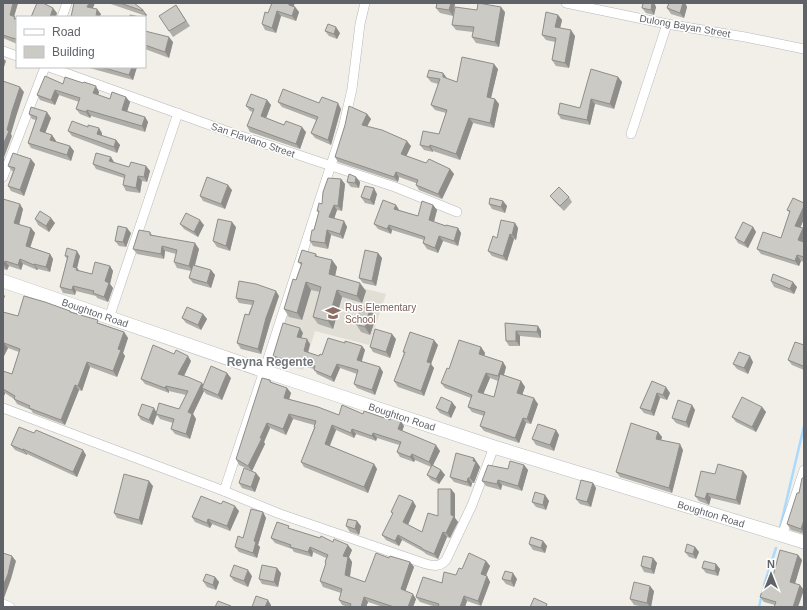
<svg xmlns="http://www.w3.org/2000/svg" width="807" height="610" font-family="Arial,sans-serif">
	<rect width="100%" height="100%" fill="#f1efe8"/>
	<!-- education -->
	<path fill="#e1ded6" d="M300,272L386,294L369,345L315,331L303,370L272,360Z"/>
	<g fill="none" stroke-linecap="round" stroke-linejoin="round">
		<!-- stream -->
		<g stroke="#aadaff" stroke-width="2.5">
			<path d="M780,528L804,426"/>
			<path d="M764,585L776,548"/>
			<path d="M759,607L762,594"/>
		</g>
		<!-- minor casing -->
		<g stroke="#b5b8bc" stroke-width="10">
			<g id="minor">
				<path d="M566,3L667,24L745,37L804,49"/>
				<path d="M62,17L67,3"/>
				<path d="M3,51L17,56"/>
				<path d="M49,67L232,133L395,187L457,212"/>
				<path d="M631,134L667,24"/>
				<path d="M3,177L45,67"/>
				<path d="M109,318L178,113"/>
				<path d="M3,408L224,491L280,514L426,564C434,566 440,567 446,560L472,505L494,447"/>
				<path d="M224,491L264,371L343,128L352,89L360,24L365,3"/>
				<path d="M782,536L804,470"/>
				<path d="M3,604L10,607"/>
			</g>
		</g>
		<!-- secondary casing -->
		<g stroke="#b6babf" stroke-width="14">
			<path id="secondary" d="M3,281L264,371L494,447L804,542"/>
		</g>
		<!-- minor -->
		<use href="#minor" stroke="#fff" stroke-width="9"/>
		<!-- secondary -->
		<use href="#secondary" stroke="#fff" stroke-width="13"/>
	</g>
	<!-- wall -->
	<g fill="#afaea9" fill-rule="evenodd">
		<path d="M3,3H18L14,17L17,19V44L3,38Z"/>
		<path d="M108,3H134L147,15L146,16Z"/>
		<path d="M437,3H455L453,16L440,13L436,8Z"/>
		<path d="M643,3H654L656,7L654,15L646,13L642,8Z"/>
		<path d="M669,3H685L687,7L684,18L671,14L667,8Z"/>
		<path d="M176,5L190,26L173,37L169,31Z"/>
		<path d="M294,6L295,7L299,12L296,21L281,16L276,33L265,30L262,24L268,13Z"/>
		<path d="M505,12L499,47L476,43L472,37L473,32L456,30L452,25Z"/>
		<path d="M558,15L562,20L560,28L575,36L569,68L556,66L552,60L555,42L546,40L542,35Z"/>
		<path d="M145,31L173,42L169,58L145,49Z"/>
		<path d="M325,31L340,33L337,39L329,36Z"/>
		<path d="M86,67H137L133,80Z"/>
		<path d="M498,69L491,98L495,99L499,104L494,128L473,123L460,160L433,151V152L424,150L420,145L439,134L446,113L435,110L431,105L438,84L431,82L427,77L447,78L457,82Z"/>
		<path d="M618,77L622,82L614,109L595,104L590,125L561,119L558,114L580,108Z"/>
		<path d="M63,84L99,92L98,95L110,99L130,102L127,111L145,117L148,122L145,132L91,116L90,118L80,114L76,109L79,102L59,95L55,105L40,100L37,95Z"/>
		<path d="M267,100L271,105L266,118L284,125L306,132L300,149L250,132L247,126L253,112L250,111L246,106Z"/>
		<path d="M278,102L319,103L341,109L331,145L315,138L311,133L316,120L282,107Z"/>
		<path d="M29,114L51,118L45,133L52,135L56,141V142L74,151L71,161L31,148L28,143L36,120L32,119Z"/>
		<path d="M367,114L371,119L367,127L411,146L406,156L426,163L450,169L454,174L442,199L419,190L416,185V183L399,177L398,182L338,162L335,157Z"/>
		<path d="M68,131L102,133V136L116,140L120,145L117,153L72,136Z"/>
		<path d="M114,162V163L129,167L146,166L150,171L147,182L142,181L140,193L126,191L123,185L124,178L96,169L93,164Z"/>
		<path d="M35,164L24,196L11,191L8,186L13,171H12L8,166Z"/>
		<path d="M341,179L345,184L342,211L337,210L334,219L344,221L347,227L343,239L331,235L328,249L313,246L310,241L319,213L317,211Z"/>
		<path d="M347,182H360L359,188L351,187Z"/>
		<path d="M232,190L225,209L203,201L200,196Z"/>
		<path d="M377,194L374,205L365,203L361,197Z"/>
		<path d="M550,196L569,197L572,202L564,211L554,201Z"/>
		<path d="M3,199L23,209L19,225L31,228L35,233L30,247L50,254L53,259L50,272L38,269L37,270L23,264L21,270L9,266L7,270L3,269Z"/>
		<path d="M503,201L507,206L505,213L492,209L489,204Z"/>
		<path d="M804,203V219L800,227L804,230L803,242H804V262L801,261L799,266L761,254L757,249L781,238L790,213L787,210Z"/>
		<path d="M396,205L399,210L418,216L433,205L437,210L434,222L446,226L458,228L461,233L458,246L443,241L438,253L427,249L423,243L424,240L392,230L391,234L378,229L374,224Z"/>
		<path d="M35,219L55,223L49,232L38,225Z"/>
		<path d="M515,223L518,228L516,240L514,239L507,261L492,256L488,251L497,238Z"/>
		<path d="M180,224L204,225L198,237L184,229Z"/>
		<path d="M236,227L230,251L217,247L213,241Z"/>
		<path d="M753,227L756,232L748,248L738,243L735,238Z"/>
		<path d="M150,232L152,235L199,249L195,265L211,270L215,275L211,288L193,283L189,278L191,271L177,268L174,262L176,254L165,251L164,259L137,254L133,249Z"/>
		<path d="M131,233L126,247L119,246L115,241Z"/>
		<path d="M378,253L382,258L376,286L363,283L359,278Z"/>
		<path d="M316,254L318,257L332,260L337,267L335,276L366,291L362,303L342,297L333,329L318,324L313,317L320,292L311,290L302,320L289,317L284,309L296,280L301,265L298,262Z"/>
		<path d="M65,256H80L77,268L79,271L92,274L110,266L113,271L110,284L113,288L108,302L97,298L96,296L76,291L75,295L63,293L60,287L67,259Z"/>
		<path d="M771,281L797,287L794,294L774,287Z"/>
		<path d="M279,296L270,323L261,354L241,349L237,343L252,305L239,303L236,298Z"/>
		<path d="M70,311L71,313L124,332L128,338L123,353L125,356L117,377L90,367L82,391L79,390L65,425L33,413L31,410L17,404L14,399L5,393L4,396H3V371L12,374L19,352L8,348L3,358V312L18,316Z"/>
		<path d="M203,314L207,319L201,330L186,323L182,318Z"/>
		<path d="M376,317L370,335L361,332L356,324Z"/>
		<path d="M505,323L538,326L541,331V338L520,336V346H509L506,341Z"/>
		<path d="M303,333L301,338L310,344L308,353L319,356L345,343L362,346L365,350L361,361L383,372L375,395L357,388L354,384L357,374L340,368L334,382L317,374L314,369L293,363L292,365L276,360L273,356Z"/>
		<path d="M396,339L390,358L373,352L370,347Z"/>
		<path d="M438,345L431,364L434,368L424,396L398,387L394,381L404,353L403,352Z"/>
		<path d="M804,345V370L792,365L788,360Z"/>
		<path d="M481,347L485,353L484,356L503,362L506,367L504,375L521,381L525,387L522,395L538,404L531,424L526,423L519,443L484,431L480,426L484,416L472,412L468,407L471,398L445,388L441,383L449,369ZM490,378L498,381L494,397L483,394Z"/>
		<path d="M191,361L184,376L203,386L231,378L222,400L206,394L204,391L193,414L196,419L190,439L175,434L171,429L173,423L160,419L157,415L153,425L141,420L138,415L179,409L186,395L169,391V393L145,384L141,379Z"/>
		<path d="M753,362L748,374L737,369L733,364Z"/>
		<path d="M270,380L272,383L287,388L291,393L289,399L339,415L363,414L404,426L402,431L440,451L433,465L441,470L445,475L439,484L431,480L427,475L431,467L415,460L414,462L400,457L397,452L399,445L377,438L376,441L356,434L354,438L336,430L330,446L374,464L377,469L368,493L304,467L301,462L314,428V425L293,419L286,435L270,428L264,442L265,444L252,471L239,465L236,459Z"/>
		<path d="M652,381L670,393L667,400L660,398L654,416L644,413L640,408Z"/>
		<path d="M692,405L695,410L689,428L676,423L672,418Z"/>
		<path d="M456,407L451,418L440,413L436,408Z"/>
		<path d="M762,407L766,412L756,432L736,422L732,417Z"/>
		<path d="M556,430L559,435L554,451L536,445L532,439Z"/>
		<path d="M658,432L662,437L661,440L683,450L672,493L620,477L616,472Z"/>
		<path d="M11,445L86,455L77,477L27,454V455L15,450Z"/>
		<path d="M474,458L480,467L474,483H472L471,487L454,482L450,477Z"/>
		<path d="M524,465L528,470L522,491L502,485L501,490L486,486L482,481Z"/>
		<path d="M715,474L747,476L740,505L711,498L709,505L699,501L695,496Z"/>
		<path d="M260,478L255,492L242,488L239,483Z"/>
		<path d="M804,478V534L791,530L787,524Z"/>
		<path d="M593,483L596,488L591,507L580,504L576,499Z"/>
		<path d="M153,486L142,525L117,518L114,513Z"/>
		<path d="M451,489L455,494V518L458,522L450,538L447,537L438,559L426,554L424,552L402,540L399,546L386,540L382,535L393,514L391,512L416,506L408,525L422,532L438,516Z"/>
		<path d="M545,495L549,501L546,510L536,507L532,502Z"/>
		<path d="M239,511L230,531L212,524L210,528L195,522L192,517Z"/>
		<path d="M263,512L266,518L258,545L260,547L257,558L239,552L235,547L243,538Z"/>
		<path d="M346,526H361L359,535L350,532Z"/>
		<path d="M291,529L333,542L352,550L349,557L352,562L350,577L365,582L389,558L410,562L414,567L405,591L416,599L413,607H383L368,602L366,607H348L342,605L339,600L341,593L323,587L320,581L326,564L325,562L326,558L313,552L312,557L294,552L292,549L275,543L271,538Z"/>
		<path d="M543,541L547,546L545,553L533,550L529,544Z"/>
		<path d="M695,547L699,552L696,559L689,557L685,552Z"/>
		<path d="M798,555L802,560L795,583L804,590L775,605L764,602L760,597L773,576Z"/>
		<path d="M653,558L657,563L654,574L644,572L641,566Z"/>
		<path d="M486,561L490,566L486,576H487L490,582L481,606L467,601L465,607H436L420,602L416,597L456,575L462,569Z"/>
		<path d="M716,564L720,569L718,576L706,573L702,568Z"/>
		<path d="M281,573L278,587L262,584L259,579Z"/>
		<path d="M230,576H252L248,587L234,581Z"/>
		<path d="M215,577L219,582L216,590L207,587L203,581Z"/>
		<path d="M502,579H517L514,587L506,584Z"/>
		<path d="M654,591L651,607H645L634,605L630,599Z"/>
	</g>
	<!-- shaded-wall -->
	<g fill="#8f8d8a">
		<path d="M13,3H18L13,20L10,15Z"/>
		<path d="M89,3H95L91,13L87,7Z"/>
		<path d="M289,3H295L292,10L289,5Z"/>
		<path d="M451,3H455L453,16L449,10Z"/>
		<path d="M652,3H654L656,7L654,15L651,10Z"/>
		<path d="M683,3H685L687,7L684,18L680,13Z"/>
		<path d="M295,7L299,12L296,21L292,16Z"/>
		<path d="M501,7L505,12L499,47L495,42Z"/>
		<path d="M53,8L57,13L56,17H50Z"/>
		<path d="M97,9L101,14L100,17H96Z"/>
		<path d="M143,10L147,15L146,16L143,11Z"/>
		<path d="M277,11L281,16L276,33L272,28Z"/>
		<path d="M558,15L562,20L559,33L555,27Z"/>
		<path d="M336,27L340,33L337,39L334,34Z"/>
		<path d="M571,30L575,36L569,68L565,63Z"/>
		<path d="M169,37L173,42L169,58L165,52Z"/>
		<path d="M3,58L6,61L3,70Z"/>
		<path d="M494,64L498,69L490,102L487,97Z"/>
		<path d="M132,67H137L133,80L129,75Z"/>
		<path d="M443,73L447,78L443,77Z"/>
		<path d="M618,77L622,82L614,109L610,104Z"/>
		<path d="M96,86L99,92L97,99L93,93Z"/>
		<path d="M20,87L24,92L16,117L11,134L12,136L3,160V145L12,111Z"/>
		<path d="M55,90L59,95L55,105L51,100Z"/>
		<path d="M126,97L130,102L126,115L122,110Z"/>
		<path d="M495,99L499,104L494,128L490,123Z"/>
		<path d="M591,99L595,104L590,125L587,120Z"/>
		<path d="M267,100L271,105L265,121L261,116Z"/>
		<path d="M338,103L341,109L331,145L328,140Z"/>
		<path d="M87,110L91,116L90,118L86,112Z"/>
		<path d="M47,112L51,118L44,136L40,131Z"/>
		<path d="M367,114L371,119L365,130L362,125Z"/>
		<path d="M145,117L148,122L145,132L142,126Z"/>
		<path d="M469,118L473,123L460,160L456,154Z"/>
		<path d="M302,127L306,132L300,149L296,144Z"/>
		<path d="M99,128L102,133L101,139L97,134Z"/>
		<path d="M52,135L56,141L54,145L50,140Z"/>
		<path d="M116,140L120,145L117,153L114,147Z"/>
		<path d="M407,141L411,146L405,159L401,154Z"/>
		<path d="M430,145L433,151V152L429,147Z"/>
		<path d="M70,146L74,151L71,161L67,155Z"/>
		<path d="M111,157L114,162L113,166L109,161Z"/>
		<path d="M31,159L35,164L24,196L20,190Z"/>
		<path d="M146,166L150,171L147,182L144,177Z"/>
		<path d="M450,169L454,174L442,199L438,194Z"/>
		<path d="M396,172L399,177L398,182L394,177Z"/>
		<path d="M138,176L142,181L140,193L136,188Z"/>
		<path d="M356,177L360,182L359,188L355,183Z"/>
		<path d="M341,179L345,184L342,211L338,206Z"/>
		<path d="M228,185L232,190L225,209L221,204Z"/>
		<path d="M374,188L377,194L374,205L370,200Z"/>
		<path d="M503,201L507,206L505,213L501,207Z"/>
		<path d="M20,204L23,209L18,229L14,223Z"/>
		<path d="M334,205L337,210L333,222L329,217Z"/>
		<path d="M396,205L399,210L398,214L394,209Z"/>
		<path d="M433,205L437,210L433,225L429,220Z"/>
		<path d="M804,206V219L799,231L795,226Z"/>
		<path d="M51,218L55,223L49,232L46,226Z"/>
		<path d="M200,220L204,225L198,237L194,232Z"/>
		<path d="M344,221L347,227L343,239L340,234Z"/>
		<path d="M232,222L236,227L230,251L226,246Z"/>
		<path d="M515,223L518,228L516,240L512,235Z"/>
		<path d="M389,225L392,230L391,234L387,229Z"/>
		<path d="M753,227L756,232L748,248L744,243Z"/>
		<path d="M31,228L35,233L29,251L26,246Z"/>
		<path d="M127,228L131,233L126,247L123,242Z"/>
		<path d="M458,228L461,233L458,246L454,241Z"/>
		<path d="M803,228L804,230V240L802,246L798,240Z"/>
		<path d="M327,230L331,235L328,249L325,243Z"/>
		<path d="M510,234L514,239L507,261L503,256Z"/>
		<path d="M439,236L443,241L438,253L435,248Z"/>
		<path d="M195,243L199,249L193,272L189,266Z"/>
		<path d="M162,246L165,251L164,259L161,254Z"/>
		<path d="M77,251L80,256L77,268L81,273L73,267Z"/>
		<path d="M378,253L382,258L376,286L372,281Z"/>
		<path d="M50,254L53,259L50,272L46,267Z"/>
		<path d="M797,255L801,261L799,266L795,261Z"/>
		<path d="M20,259L23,264L21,270L18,265Z"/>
		<path d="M332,260L337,267L334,281L329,274Z"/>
		<path d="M5,261L9,266L7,270L4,265Z"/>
		<path d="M34,264L38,269L37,270L34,265Z"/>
		<path d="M110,266L113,271L110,284L113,288L108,302L104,297L105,281Z"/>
		<path d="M211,270L215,275L211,288L207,283Z"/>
		<path d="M306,282L311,290L302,320L297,313Z"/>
		<path d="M793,282L797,287L794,294L790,289Z"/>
		<path d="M360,283L366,291L362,303L357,296Z"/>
		<path d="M73,286L76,291L75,295L72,290Z"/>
		<path d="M337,290L342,297L333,329L328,321Z"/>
		<path d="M276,291L279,296L270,323L261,354L258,349L266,318Z"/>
		<path d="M3,294L5,296L3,301Z"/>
		<path d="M370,309L376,317L370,335L365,327Z"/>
		<path d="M203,314L207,319L201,330L198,325Z"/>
		<path d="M538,326L541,331V338L537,332Z"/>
		<path d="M300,328L303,333L300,341L297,337Z"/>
		<path d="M516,331L520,336V346L516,341Z"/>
		<path d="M124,332L128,338L123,353L125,356L117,377L113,371L118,349Z"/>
		<path d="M392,334L396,339L390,358L386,352Z"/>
		<path d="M307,339L310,344L307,356L304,351Z"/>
		<path d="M434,340L438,345L431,364L434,368L424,396L421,391L427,362Z"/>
		<path d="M4,343L8,348L3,358V346Z"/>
		<path d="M362,346L365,350L361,364L357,360Z"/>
		<path d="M481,347L485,353L483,360L479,354Z"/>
		<path d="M188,356L191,361L182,380L178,374Z"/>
		<path d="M750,356L753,362L748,374L744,368Z"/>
		<path d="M290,358L293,363L292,365L289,361Z"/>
		<path d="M87,362L90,367L82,391L78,386Z"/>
		<path d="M503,362L506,367L502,382L498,376Z"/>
		<path d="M337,364L340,368L334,382L331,377Z"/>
		<path d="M380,367L383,372L375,395L372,390Z"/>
		<path d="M227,373L231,378L222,400L218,395Z"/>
		<path d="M486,373L490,378L482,397L478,392Z"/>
		<path d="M521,381L525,387L521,398L517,393Z"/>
		<path d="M202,383L205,388H202L204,391L193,414L196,419L190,439L186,434L188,412Z"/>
		<path d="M75,385L79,390L65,425L61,420Z"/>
		<path d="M166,386L169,391V393L165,388Z"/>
		<path d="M666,387L670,393L667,400L663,395Z"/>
		<path d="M287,388L291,393L288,403L284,398Z"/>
		<path d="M3,390L5,393L4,396L3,395Z"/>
		<path d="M657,393L660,398L654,416L651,411Z"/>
		<path d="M534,398L538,404L531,424L527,419Z"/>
		<path d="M452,402L456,407L451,418L448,413Z"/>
		<path d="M692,405L695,410L689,428L686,422Z"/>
		<path d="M762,407L766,412L756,432L752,427Z"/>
		<path d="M154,408L157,413L153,425L149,420Z"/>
		<path d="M289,414L293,419L286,435L283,429Z"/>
		<path d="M523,418L526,423L519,443L515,438Z"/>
		<path d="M401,421L404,426L401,434L398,429Z"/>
		<path d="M267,423L270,428L264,442L265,444L252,471L248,466Z"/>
		<path d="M332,425L336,430L328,449L325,444Z"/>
		<path d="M352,429L356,434L354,438L351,433Z"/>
		<path d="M556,430L559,435L554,451L550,445Z"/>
		<path d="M658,432L662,437L660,444L656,439Z"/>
		<path d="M373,433L377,438L376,441L372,436Z"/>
		<path d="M680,444L683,450L672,493L669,488Z"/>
		<path d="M436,445L440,451L432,467L429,462Z"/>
		<path d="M23,449L27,454V455L23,450Z"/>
		<path d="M83,450L86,455L77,477L73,472Z"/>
		<path d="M412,454L415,460L414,462L410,457Z"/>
		<path d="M474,458L480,467L474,483L470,478Z"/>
		<path d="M374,464L377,469L368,493L364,487Z"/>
		<path d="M524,465L528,470L522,491L518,486Z"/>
		<path d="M441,470L445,475L439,484L436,479Z"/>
		<path d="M743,471L747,476L740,505L736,500Z"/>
		<path d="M256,473L260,478L255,492L251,487Z"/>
		<path d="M468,478L472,483L471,487L467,482Z"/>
		<path d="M498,480L502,485L501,490L497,484Z"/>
		<path d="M149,481L153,486L142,525L139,520Z"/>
		<path d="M593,483L596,488L591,507L587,502Z"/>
		<path d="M451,489L455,494V518L458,522L450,538L446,533L451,515Z"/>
		<path d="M707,493L711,498L709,505L705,499Z"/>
		<path d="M545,495L549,501L546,510L543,505Z"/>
		<path d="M413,501L416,506L407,527L403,522Z"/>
		<path d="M235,506L239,511L230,531L227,526Z"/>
		<path d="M263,512L266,518L258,545L260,547L257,558L253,553L254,541Z"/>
		<path d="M208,519L212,524L210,528L207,523Z"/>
		<path d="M804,520V533L801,529Z"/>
		<path d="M357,521L361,526L359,535L355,529Z"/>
		<path d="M443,532L447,537L438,559L434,554Z"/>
		<path d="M398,535L402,540L399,546L395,541Z"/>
		<path d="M543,541L547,546L545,553L541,548Z"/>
		<path d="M348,545L352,550L349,557L352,562L349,581L345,575L343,556Z"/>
		<path d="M310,547L313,552L312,557L308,552Z"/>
		<path d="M695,547L699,552L696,559L693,554Z"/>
		<path d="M798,555L802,560L794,587L790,582Z"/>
		<path d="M12,556L16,561L11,579L4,598L3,597V586Z"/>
		<path d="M653,558L657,563L654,574L651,569Z"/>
		<path d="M486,561L490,566L484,579L481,574Z"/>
		<path d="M410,562L414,567L404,595L401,589Z"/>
		<path d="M716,564L720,569L718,576L715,571Z"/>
		<path d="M277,568L281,573L278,587L274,582Z"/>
		<path d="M248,570L252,576L248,587L244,581Z"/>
		<path d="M513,573L517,579L514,587L511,581Z"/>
		<path d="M487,576L490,582L481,606L478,601Z"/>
		<path d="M215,577L219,582L216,590L213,585Z"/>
		<path d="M800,585L804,590L798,607H793Z"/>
		<path d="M650,586L654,591L651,607H650L647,603Z"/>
		<path d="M413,594L416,599L413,607H408Z"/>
		<path d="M464,596L467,601L465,607H460Z"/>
		<path d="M364,597L368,602L366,607H361Z"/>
		<path d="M268,600L271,605V607H265Z"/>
	</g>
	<!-- building -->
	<g fill="#cccac5" stroke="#8f8d8a">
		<path d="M3,3H13L10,15L15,17L14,19H17V39L12,38L3,35Z"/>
		<path d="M37,3H43L53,8L50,17H31Z"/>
		<path d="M74,3H89L87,7L97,9L96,17H71Z"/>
		<path d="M120,3H134L143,10V11Z"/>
		<path d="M272,3H289V5L295,7L292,16L277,11L272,28L262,24L265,12L268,13Z"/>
		<path d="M437,3H451L449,10L436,8Z"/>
		<path d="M478,3L501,7L495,42L472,37L474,27L452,25L455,7L477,10Z"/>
		<path d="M643,3H652L651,10L642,8Z"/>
		<path d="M669,3H683L680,13L667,8Z"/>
		<path d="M176,5L186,21L169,31L159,16Z"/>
		<path d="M546,12L558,15L555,27L571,30L565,63L552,60L556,38L542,35Z"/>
		<path d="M130,15L140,17H130Z"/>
		<path d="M328,24L336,27L334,34L325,31Z"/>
		<path d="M145,31L169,37L165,52L145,45Z"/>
		<path d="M462,57L494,64L487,97L495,99L490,123L469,118L456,154L430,145L429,147L420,145L423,131L439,134L447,110L431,105L440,79L427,77L429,70L443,73V77L457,82Z"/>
		<path d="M101,67H132L129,75Z"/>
		<path d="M591,69L618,77L610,104L591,99L587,120L558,114L560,103L580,108Z"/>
		<path d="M45,76L63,84L65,77L83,83L84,82L96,86L93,93L110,99L112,92L126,97L122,110L145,117L142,126L87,110L86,112L76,109L80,98L55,90L51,100L37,95Z"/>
		<path d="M3,81L20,87L12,111L7,130L9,131L3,145Z"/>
		<path d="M283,89L319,103L322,97L338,103L328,140L311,133L318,117L278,102Z"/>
		<path d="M251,94L267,100L261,116L284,125L286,121L302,127L296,144L247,126L254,109L246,106Z"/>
		<path d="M349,106L367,114L362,125L382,130L407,141L401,154L426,163L429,159L450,169L438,194L416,185L418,180L396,172L394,177L335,157L345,125Z"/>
		<path d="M31,107L47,112L40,131L52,135L50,140L70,146L67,155L28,143L37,117L29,114Z"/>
		<path d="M72,121L88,127V125L99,128L97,134L116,140L114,147L68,131Z"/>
		<path d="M13,153L31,159L20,190L8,186L15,168L8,166Z"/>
		<path d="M96,153L111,157L109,161L129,167L131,162L146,166L144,177L138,176L136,188L123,185L125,175L93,164Z"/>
		<path d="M349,174L356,177L355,183L347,182Z"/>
		<path d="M207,177L228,185L221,204L200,196Z"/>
		<path d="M328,178L341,179L338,206L334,205L329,217L344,221L340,234L327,230L325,243L310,241L312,230H314L319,211H317L319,203L322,204L323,192Z"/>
		<path d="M365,186L374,188L370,200L361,197Z"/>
		<path d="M559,187L569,197L560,206L550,196Z"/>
		<path d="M490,198L503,201L501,207L489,204Z"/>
		<path d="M793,198L804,203V206L795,226L803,228L798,240L804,242V257L797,255L795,261L757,249L763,232L781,238L790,211L787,210Z"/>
		<path d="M3,199L20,204L14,223L31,228L26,246L50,254L46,267L34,264V265L20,259L18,265L5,261L4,265H3Z"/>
		<path d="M383,200L396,205L394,209L418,216L422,201L433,205L429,220L446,226V225L458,228L454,241L439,236L435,248L423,243L425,237L389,225L387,229L374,224Z"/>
		<path d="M40,211L51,218L46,226L35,219Z"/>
		<path d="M186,213L200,220L194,232L180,224Z"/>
		<path d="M218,219L232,222L226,246L213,241Z"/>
		<path d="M501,220L515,223L512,235L510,234L503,256L488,251L493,236L497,238Z"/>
		<path d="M743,222L753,227L744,243L735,238Z"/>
		<path d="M118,226L127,228L123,242L115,241Z"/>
		<path d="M139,230L150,232V235L195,243L189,266L174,262L177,250L162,246L161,254L133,249Z"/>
		<path d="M67,248L77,251L73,267L77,268L76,270L92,274L95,262L110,266L105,281L109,283L104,297L93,293L94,291L73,286L72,290L60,287L68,256H65Z"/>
		<path d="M302,250L316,254L315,256L332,260L329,274L360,283L357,296L337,290L328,321L313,317L321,287L306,282L297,313L284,309L293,279L296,280L302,263L298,262Z"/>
		<path d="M365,250L378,253L372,281L359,278Z"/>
		<path d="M193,265L211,270L207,283L189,278Z"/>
		<path d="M773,274L793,282L790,289L771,281Z"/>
		<path d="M239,281L256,284L276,291L266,318L258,349L237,343L245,314L249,315L254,301L236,298Z"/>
		<path d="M24,296L45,302L70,311V312L98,320L97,323L124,332L118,349L121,350L113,371L87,362L78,386L75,385L61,420L29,408L30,406L14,399L15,396L3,389V371L12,374L20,349L4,343L3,346V312L18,316Z"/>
		<path d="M361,306L370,309L365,327L356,324Z"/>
		<path d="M187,307L203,314L198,325L182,318Z"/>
		<path d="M283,323L300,328L297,337L307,339L304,351L319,356L320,354L322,355L328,338L345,343V341L362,346L357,360L380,367L372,390L354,384L358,370L337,364L331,377L314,370L315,366L290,358L289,361L273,356Z"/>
		<path d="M505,323L538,326L537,332L516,331V341H506Z"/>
		<path d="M375,329L392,334L386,352L370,347Z"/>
		<path d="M410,332L434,340L427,362L431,363L421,391L394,381L405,352H403Z"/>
		<path d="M459,340L481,347L479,354L503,362L498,376L486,373L478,392L494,397L500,374L521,381L517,393L534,398L527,419L523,418L515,438L480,426L485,412L468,407L472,395L441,383L447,368L449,369Z"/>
		<path d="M795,342L804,345V364L803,366L788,360Z"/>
		<path d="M153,345L174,354L176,350L188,356L178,374L188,377L202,383L188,412L192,414L186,434L171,429L174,419L156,414L159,403L179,409L188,391L166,386L165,388L141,379Z"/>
		<path d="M739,352L750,356L744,368L733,364Z"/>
		<path d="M211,366L227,373L218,395L202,388Z"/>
		<path d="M262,378L270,380V382L287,388L284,398L318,407L339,415L342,405L363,414L364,411L390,420L391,417L401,421L398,429L436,445L429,462L412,454L410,457L397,452L401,442L373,433L372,436L352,429L351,433L332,425L325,444L374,464L364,487L301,462L315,427H314L316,421L289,414L283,429L267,423L260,438H262L248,466L236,459Z"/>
		<path d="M652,381L666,387L663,395L657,393L651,411L640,408Z"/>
		<path d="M441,397L452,402L448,413L436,408Z"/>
		<path d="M742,397L762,407L752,427L732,417Z"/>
		<path d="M678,400L692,405L686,422L672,418Z"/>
		<path d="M142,404L154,408L149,420L138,415Z"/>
		<path d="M631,423L658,432L656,439L680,444L669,488L616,472Z"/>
		<path d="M538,424L556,430L550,445L532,439Z"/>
		<path d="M19,427L34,433L36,430L83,450L73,472L23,449V450L11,445Z"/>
		<path d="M456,453L474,458L473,461L476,462L470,478H468L467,482L450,477Z"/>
		<path d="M510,461L524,465L518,486L498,480L497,484L482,481L488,465L508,469Z"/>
		<path d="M718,464L743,471L736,500L707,493L705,499L695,496L701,471L715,474Z"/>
		<path d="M432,465L441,470L436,479L427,475Z"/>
		<path d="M244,468L256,473L251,487L239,483Z"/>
		<path d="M124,474L149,481L139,520L114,513Z"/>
		<path d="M802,478H804V520L801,529L787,524L797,493H799Z"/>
		<path d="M581,480L593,483L587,502L576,499Z"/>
		<path d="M438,489H451V515L454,516L446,533L443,532L434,554L422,549V548L398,535L395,541L382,535L393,513L391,512L399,495L413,501L403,522L422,532L428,513L438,516Z"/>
		<path d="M535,492L545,495L543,505L532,502Z"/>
		<path d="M201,496L221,504L223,501L235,506L227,526L208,519L207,523L192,517Z"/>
		<path d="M251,509L263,512L254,541L256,542L253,553L235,547L238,536L243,538Z"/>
		<path d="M348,519L357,521L355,529L346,526Z"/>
		<path d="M277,522L289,526L288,528L320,538L321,536L333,542L334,539L348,545L343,556L348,557L345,575L365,582L376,553L389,558L390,556L410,562L401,589L413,594L408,607H394L364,597L361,607H350L351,604L339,600L342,589L320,581L326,563L325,562L328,555L310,547L308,552L290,547L291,545L271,538Z"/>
		<path d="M531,537L543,541L541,548L529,544Z"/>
		<path d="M687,544L695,547L693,554L685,552Z"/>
		<path d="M780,550L798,555L790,582L800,585L793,607H774L776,602L760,597L768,575L773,576Z"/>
		<path d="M3,553L12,556L8,574L3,586Z"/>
		<path d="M469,553L486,561L481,574L487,576L478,601L464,596L460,607H438L439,604L416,597L423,577L442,583L444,572L456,575L459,568L462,569Z"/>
		<path d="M643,556L653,558L651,569L641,566Z"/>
		<path d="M704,561L716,564L715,571L702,568Z"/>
		<path d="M234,565L248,570L244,581L230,576Z"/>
		<path d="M262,565L277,568L274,582L259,579Z"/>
		<path d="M505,571L513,573L511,581L502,579Z"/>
		<path d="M206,574L215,577L213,585L203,581Z"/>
		<path d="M634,582L650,586L647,603L630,599Z"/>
		<path d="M256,596L268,600L265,607H252Z"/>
		<path d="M534,598L547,604L546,607H530Z"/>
		<path d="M218,601L231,606V607H215Z"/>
	</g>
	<!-- icons -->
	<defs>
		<g id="school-bare" transform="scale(1.2)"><path d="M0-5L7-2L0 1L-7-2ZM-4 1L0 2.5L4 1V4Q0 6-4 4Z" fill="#8d6e63" stroke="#fff" stroke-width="2.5" paint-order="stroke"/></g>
	</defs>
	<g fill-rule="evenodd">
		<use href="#school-bare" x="333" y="313"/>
	</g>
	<g text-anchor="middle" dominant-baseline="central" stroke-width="3" stroke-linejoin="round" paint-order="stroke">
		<!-- street labels -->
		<g font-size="10" fill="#5f6368" stroke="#fff">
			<text transform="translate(685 26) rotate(10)">Dulong Bayan Street</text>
			<text transform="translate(253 140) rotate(19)">San Flaviano Street</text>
			<text transform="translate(95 313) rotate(19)">Boughton Road</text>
			<text transform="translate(402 417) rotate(18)">Boughton Road</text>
			<text transform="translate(711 514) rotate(17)">Boughton Road</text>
		</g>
		<!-- education labels -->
		<g font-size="10" fill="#785e54" stroke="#fff" text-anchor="start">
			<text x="345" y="307">Rus Elementary<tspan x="345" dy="12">School</tspan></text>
		</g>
		<!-- quarter labels -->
		<g font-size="12" font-weight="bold" fill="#70757a" stroke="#fff">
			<text x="270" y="362">Reyna Regente</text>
		</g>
	</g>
	<!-- border -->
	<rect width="807" height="610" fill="none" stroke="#5f6368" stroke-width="8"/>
	<!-- legend -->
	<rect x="16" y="16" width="130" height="52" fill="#ffffff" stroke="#bfc1c3"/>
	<rect x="24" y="29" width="20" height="6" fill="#ffffff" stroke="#bfc1c3"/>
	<text x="52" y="36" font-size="12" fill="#5f6368">Road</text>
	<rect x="24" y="46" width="20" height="12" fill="#cccac5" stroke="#bfc1c3"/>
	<text x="52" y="56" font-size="12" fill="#5f6368">Building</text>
	<!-- north arrow -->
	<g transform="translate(771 574)" stroke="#ffffff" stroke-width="3" paint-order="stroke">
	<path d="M0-3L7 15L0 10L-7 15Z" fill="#5f6368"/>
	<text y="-6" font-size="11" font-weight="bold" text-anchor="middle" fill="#5f6368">N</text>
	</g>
</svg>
